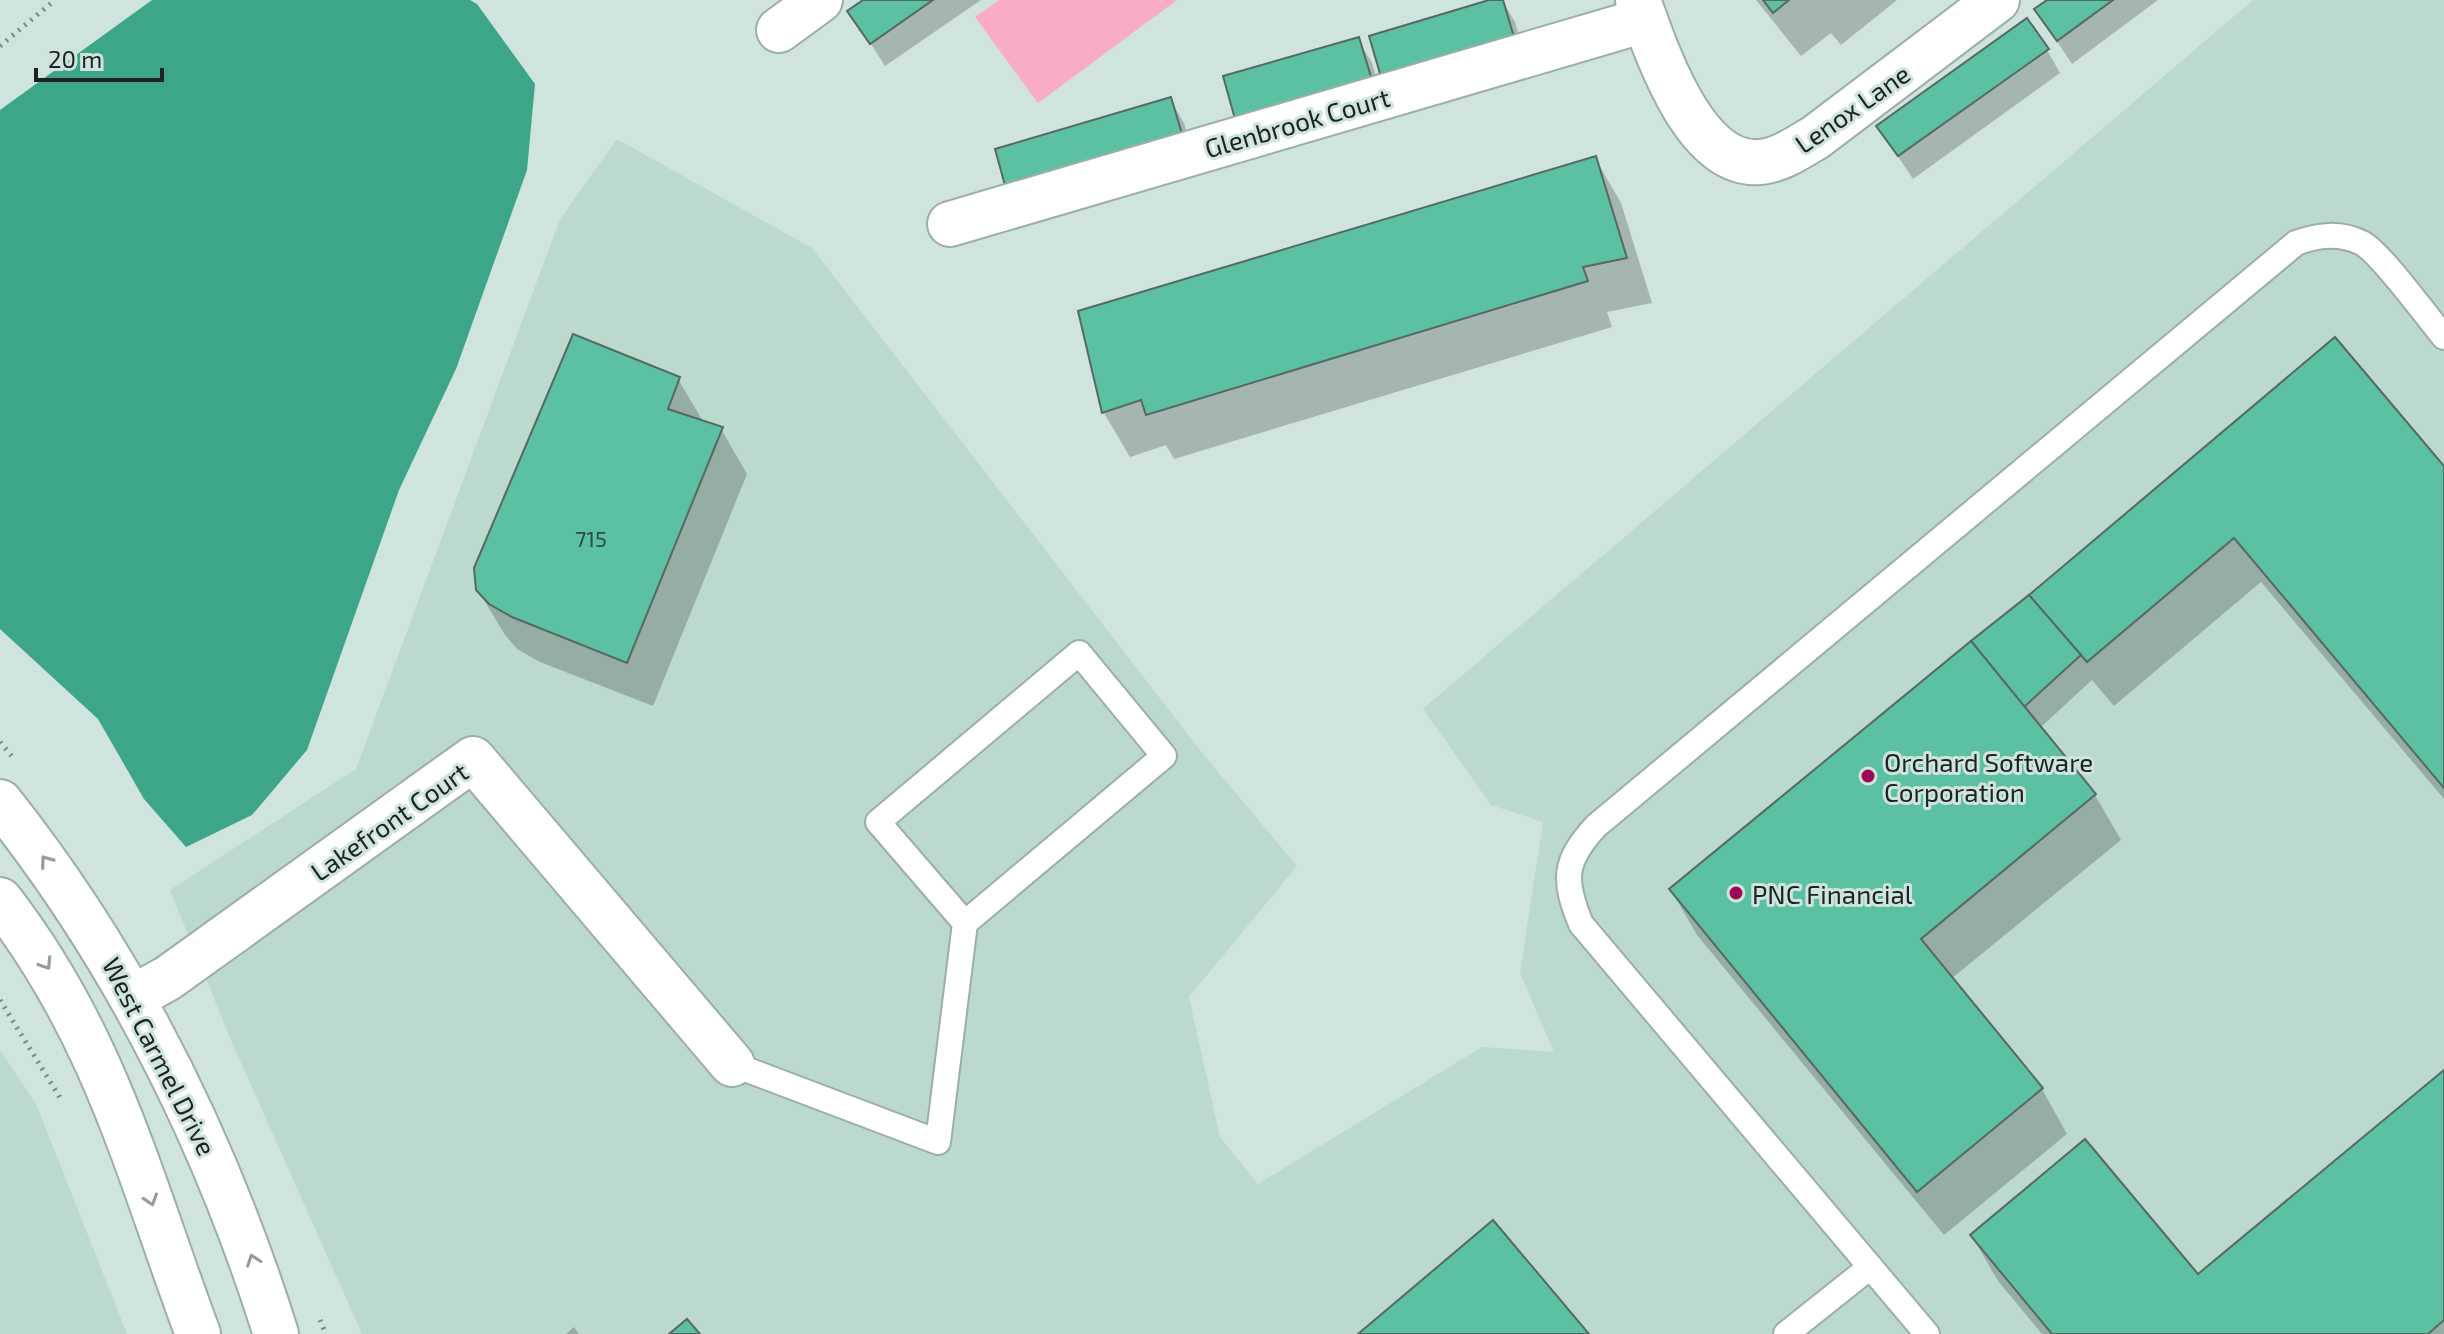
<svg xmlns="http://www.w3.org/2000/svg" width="2444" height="1334" font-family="'Exo 2',sans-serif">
	<rect width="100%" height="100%" fill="#cfe4dc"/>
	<!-- built -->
	<g fill="#bcd9ce">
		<path d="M2253,0H2444V1334H362L230,1038L170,890L356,769L560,219L617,139L812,248L1203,754L1297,866L1189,997L1220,1137L1258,1184L1482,1047L1554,1052L1520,973L1543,822L1491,805L1423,709Z"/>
		<path d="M0,1050L36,1104L127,1334H0Z"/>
	</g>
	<!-- green -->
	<path fill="#f9acc3" d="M999,0H1177L1038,103L975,17Z"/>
	<!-- water -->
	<path fill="#3da688" d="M152,0H470L477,4L535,84L527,170L456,369L399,490L307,750L252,815L186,847L144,799L98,719L0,629V110Z"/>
	<!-- shadow -->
	<g fill="#0003">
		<path d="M866,0H981L885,66L850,11Z"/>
		<path d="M1496,0H1502L1515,22L1526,61L1397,100Z"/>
		<path d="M1756,0H1897L1841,45L1831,33L1801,56Z"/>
		<path d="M2050,0H2158L2072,64L2036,10Z"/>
		<path d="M1358,40L1372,63L1384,104L1251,142Z"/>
		<path d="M2047,50L2060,73L1913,179L1878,126Z"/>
		<path d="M1170,99L1184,123L1195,161L1022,212Z"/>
		<path d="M1595,158L1621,203L1652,303L1607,312L1612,327L1174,459L1166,445L1130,457L1104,413L1080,313Z"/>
		<path d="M678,379L704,423L721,429L747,474L653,706L540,662L517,649L505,635L478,590Z"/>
		<path d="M2444,469V799L2261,582L2114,706L2092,680L2040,728L2095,795L2121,840L1951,979L2042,1089L2067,1134L1944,1235L1697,935L1671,890L2031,596Z"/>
		<path d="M2444,1072V1334H2042L1998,1281L1972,1236L2197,1277Z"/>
		<path d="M574,1327L579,1334H566Z"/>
	</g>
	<!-- building -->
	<g fill="#5bc1a2" stroke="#576962" stroke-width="2">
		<path d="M863,0H933L870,44L847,11Z"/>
		<path d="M1489,0H1503L1514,37L1381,77L1369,36Z"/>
		<path d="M1763,0H1789L1773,13Z"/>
		<path d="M2047,0H2113L2057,41L2034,9Z"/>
		<path d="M2027,18L2049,49L1898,156L1876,126Z"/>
		<path d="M1359,37L1372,80L1235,119L1223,76Z"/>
		<path d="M1171,97L1183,137L1006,189L995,149Z"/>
		<path d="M1596,156L1627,258L1583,267L1588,281L1146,415L1141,400L1102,413L1078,311Z"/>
		<path d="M573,334L680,377L668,409L723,427L627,663L512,617L489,604L476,590L474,568Z"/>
		<path d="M2335,337L2444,466V788L2234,538L2087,662L2029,595Z"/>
		<path d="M2029,595L2081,655L2024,707L1971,641Z"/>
		<path d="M1971,641L2096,794L1921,939L2043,1088L1917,1192L1669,889Z"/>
		<path d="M2444,1070V1320L2428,1334H2052L1970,1235L2085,1139L2198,1274Z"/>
		<path d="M1493,1220L1589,1334H1358Z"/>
		<path d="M687,1319L700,1334H669Z"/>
	</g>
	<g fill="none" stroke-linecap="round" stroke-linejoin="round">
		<!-- service casing -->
		<g stroke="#9baea7" stroke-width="28">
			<g id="service">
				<path d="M732,1064L938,1142L965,923L1164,756L1079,653L878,822L965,923"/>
				<path d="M1786,1334L1870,1267"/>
				<path d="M1927,1334L1581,924C1563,880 1563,862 1596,826L2296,243C2318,235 2339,232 2362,243C2381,253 2427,317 2444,337"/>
			</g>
		</g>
		<!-- minor casing -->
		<g stroke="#9baea7" stroke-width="48">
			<g id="minor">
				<path d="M1638,0C1656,50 1694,168 1760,162C1781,160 1799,147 1816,137L1997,0"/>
				<path d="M779,30L820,0"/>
				<path d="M950,224L1645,20"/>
				<path d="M134,997L168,978L473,759L732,1064"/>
			</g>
		</g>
		<!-- tertiary casing -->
		<g stroke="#9baea7" stroke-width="48">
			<g id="tertiary">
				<path d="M0,802C127,962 215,1140 276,1334"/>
				<path d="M0,900C106,1037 139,1176 198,1334"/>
			</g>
		</g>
		<!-- path -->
		<g stroke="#7a8983" stroke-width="5" stroke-dasharray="2 6" stroke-linecap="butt">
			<path d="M0,46L55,0"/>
			<path d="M0,742L15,760"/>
			<path d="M0,1000L62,1101"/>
			<path d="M320,1320L326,1334"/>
		</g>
		<!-- service -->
		<use href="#service" stroke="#fff" stroke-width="24"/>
		<!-- minor -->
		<use href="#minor" stroke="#fff" stroke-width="44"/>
		<!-- tertiary -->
		<use href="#tertiary" stroke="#fff" stroke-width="44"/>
	</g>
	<!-- one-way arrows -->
	<defs><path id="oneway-chevron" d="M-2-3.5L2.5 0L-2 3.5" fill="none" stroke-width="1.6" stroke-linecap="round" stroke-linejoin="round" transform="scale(2)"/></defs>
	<g stroke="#999c9b">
		<use href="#oneway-chevron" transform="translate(46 861) rotate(-126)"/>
		<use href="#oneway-chevron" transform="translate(46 964) rotate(57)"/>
		<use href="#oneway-chevron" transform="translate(151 1200) rotate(72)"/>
		<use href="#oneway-chevron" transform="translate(253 1260) rotate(-109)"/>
	</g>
	<!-- markers -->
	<g fill="#9d0854" stroke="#cfe4dc" stroke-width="3">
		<circle cx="1868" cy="776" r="8"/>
		<circle cx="1736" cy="893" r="8"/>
	</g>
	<g text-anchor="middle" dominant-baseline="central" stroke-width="6" stroke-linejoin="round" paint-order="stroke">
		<!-- number labels -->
		<g font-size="22" fill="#2c4b41">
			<text x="591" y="538">715</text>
		</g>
		<!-- street labels -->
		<g font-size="26" fill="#1c2421" stroke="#cfe4dc">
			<text transform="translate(1852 108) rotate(-35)">Lenox Lane</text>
			<text transform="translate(1297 122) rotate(-16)">Glenbrook Court</text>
			<text transform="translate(389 821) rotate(-35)">Lakefront Court</text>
			<text transform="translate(160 1056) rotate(63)">West Carmel Drive</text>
		</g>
		<!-- poi labels -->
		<g font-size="26" fill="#1c2421" stroke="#cfe4dc" text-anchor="start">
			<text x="1884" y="761">Orchard Software<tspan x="1884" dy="30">Corporation</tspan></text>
			<text x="1752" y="893">PNC Financial</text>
		</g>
	</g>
	<!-- scale -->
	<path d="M36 68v12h126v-12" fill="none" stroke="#1c2421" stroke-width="4"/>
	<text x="48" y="68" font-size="24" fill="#1c2421" stroke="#cfe4dc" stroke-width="6" paint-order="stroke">20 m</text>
</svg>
